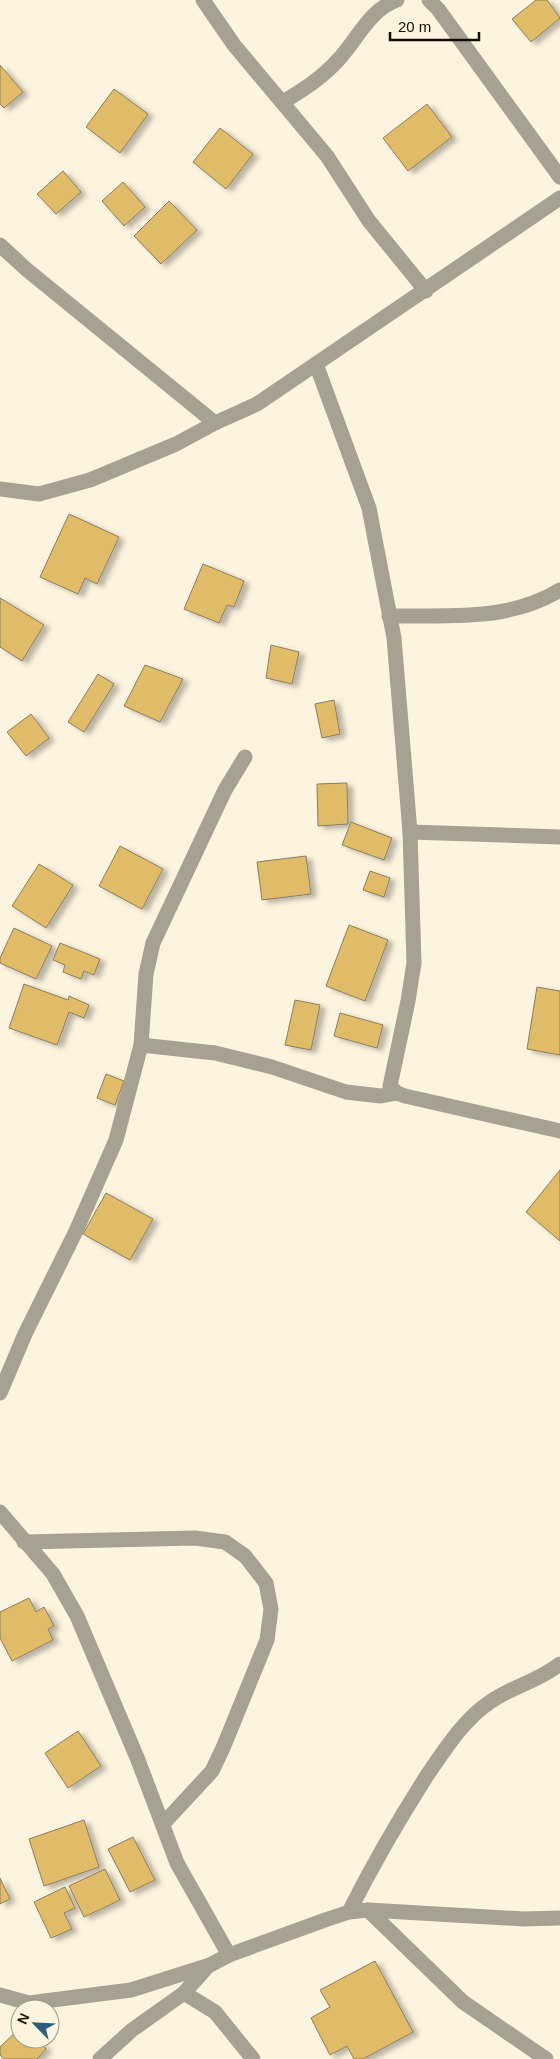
<svg xmlns="http://www.w3.org/2000/svg" width="560" height="2059" font-family="Helvetica,sans-serif">
	<defs>
		<filter id="shadow"><feDropShadow dx="5.5" dy="3" stdDeviation="2.5" flood-color="#0004"/></filter>
	</defs>
	<rect width="100%" height="100%" fill="#fdf4df"/>
	<!-- building -->
	<g fill="#e1bc67" stroke="#8b7d5d" filter="url(#shadow)">
		<path d="M536,0H547L560,18L531,42L512,19Z"/>
		<path d="M0,65L23,92L4,108L0,104Z"/>
		<path d="M114,89L148,114L120,153L86,127Z"/>
		<path d="M427,104L452,137L408,171L383,138Z"/>
		<path d="M220,128L253,154L226,189L193,162Z"/>
		<path d="M63,171L81,192L56,214L37,194Z"/>
		<path d="M123,182L145,207L124,226L102,201Z"/>
		<path d="M169,201L197,230L161,264L134,236Z"/>
		<path d="M69,514L119,537L97,584L85,578L78,594L40,577Z"/>
		<path d="M203,564L244,581L234,607L227,605L219,623L184,609Z"/>
		<path d="M0,598L44,625L22,661L0,647Z"/>
		<path d="M271,645L299,652L292,684L266,678Z"/>
		<path d="M145,665L183,679L160,722L124,706Z"/>
		<path d="M98,674L114,684L84,732L68,722Z"/>
		<path d="M334,700L340,734L322,738L315,704Z"/>
		<path d="M31,714L49,738L26,756L7,732Z"/>
		<path d="M347,783L348,824L318,826L317,784Z"/>
		<path d="M351,822L392,838L384,860L342,845Z"/>
		<path d="M120,846L163,869L142,909L99,886Z"/>
		<path d="M306,856L311,894L262,900L257,862Z"/>
		<path d="M39,864L73,885L46,928L12,906Z"/>
		<path d="M370,871L390,878L384,897L363,890Z"/>
		<path d="M349,925L388,940L365,1001L326,986Z"/>
		<path d="M14,928L52,946L36,979L0,963V958Z"/>
		<path d="M60,943L100,959L94,975L84,971L81,979L63,972L65,965L53,960Z"/>
		<path d="M24,984L68,1000L69,996L89,1005L84,1018L69,1012L57,1045L9,1028Z"/>
		<path d="M537,987L560,991V1055L527,1049Z"/>
		<path d="M295,1000L320,1005L311,1050L285,1045Z"/>
		<path d="M340,1013L383,1025L377,1048L334,1036Z"/>
		<path d="M106,1074L124,1081L115,1105L97,1098Z"/>
		<path d="M560,1170V1241L526,1212Z"/>
		<path d="M106,1193L153,1219L130,1260L83,1234Z"/>
		<path d="M29,1598L36,1612L44,1607L54,1626L48,1629L53,1640L12,1661L0,1638V1612Z"/>
		<path d="M78,1731L101,1766L68,1788L45,1753Z"/>
		<path d="M84,1820L99,1867L44,1886L29,1839Z"/>
		<path d="M133,1837L155,1880L130,1892L108,1849Z"/>
		<path d="M105,1869L120,1900L84,1917L69,1886Z"/>
		<path d="M0,1878L10,1899L0,1904Z"/>
		<path d="M65,1887L75,1908L64,1913L72,1929L51,1938L34,1902Z"/>
		<path d="M375,1961L413,2032L363,2059H354L347,2046L330,2055L311,2018L330,2007L320,1990Z"/>
		<path d="M20,2028V2039H36L46,2049L37,2059H4L0,2055V2047Z"/>
	</g>
	<g fill="none" stroke-linecap="round" stroke-linejoin="round">
		<!-- street -->
		<g stroke="#a7a192" stroke-width="15">
			<path d="M203,0L234,45L327,156L369,221L426,291"/>
			<path d="M429,0L438,9L560,177"/>
			<path d="M283,102C303,90 322,78 338,60C357,40 369,10 397,0"/>
			<path d="M0,245L26,269L215,423"/>
			<path d="M316,364L369,508L394,638L410,832L414,963L408,1001L390,1086L397,1093L405,1096L560,1131"/>
			<path d="M0,489L39,494L90,480L176,444L215,423L257,404L560,198"/>
			<path d="M389,616C449,615 507,622 560,590"/>
			<path d="M410,832L560,837"/>
			<path d="M141,1045L215,1053L272,1067L346,1092L381,1096L397,1093"/>
			<path d="M0,1393L25,1334L76,1231L116,1140L141,1045L146,974L153,943L225,790L245,757"/>
			<path d="M0,1512L53,1574L77,1616L138,1760L177,1863L229,1955"/>
			<path d="M24,1542L195,1538L225,1542L245,1556L266,1583L271,1609L267,1640L223,1748L212,1771L163,1824"/>
			<path d="M368,1910L463,2002L546,2059"/>
			<path d="M349,1912C372,1866 398,1821 426,1777C444,1751 463,1720 490,1702C513,1686 537,1682 560,1664"/>
			<path d="M184,1993L215,2012L253,2059"/>
			<path d="M0,1995L29,2003L131,1990L207,1966"/>
			<path d="M100,2059L132,2030L184,1993L208,1966L229,1955L325,1920L349,1912L368,1910L524,1919L560,1918"/>
		</g>
	</g>
	<!-- north arrow -->
	<g transform="translate(35 2024) rotate(294)"><circle r="24" fill="#fdf4df" stroke="#9f9787"/>
	<path d="M0-4L9 19L0 12L-9 19Z" fill="#2a5d79"/>
	<text y="-8" font-size="14" font-weight="bold" text-anchor="middle" fill="#120c03">N</text>
	</g>
	<!-- scale -->
	<path d="M390 32v8h89v-8" fill="none" stroke="#120c03" stroke-width="2.5"/>
	<text x="398" y="32" font-size="15" fill="#120c03" stroke="#fdf4df" stroke-width="4" paint-order="stroke">20 m</text>
</svg>
